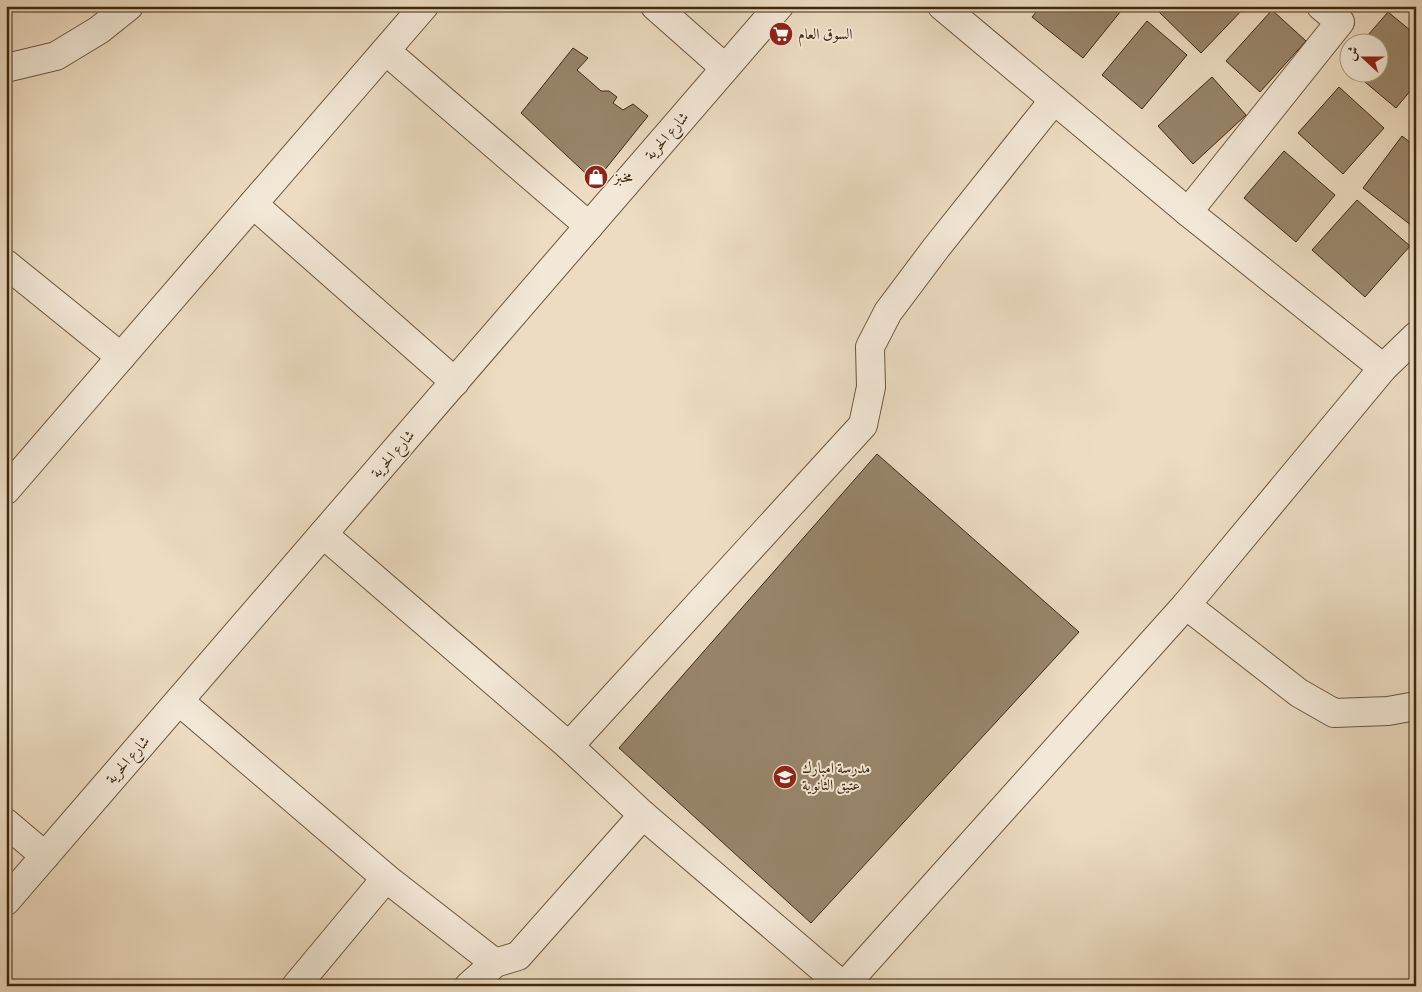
<svg xmlns="http://www.w3.org/2000/svg" width="1422" height="992" font-family="'IM FELL Double Pica',Amiri,serif">
	<rect width="100%" height="100%" fill="#eddcc2"/>
	<filter id="stains"><feTurbulence type="fractalNoise" baseFrequency=".004" numOctaves="4"/><feColorMatrix values="0 0 0 0 .2 0 0 0 0 .09 0 0 0 0 .02 0 0 0 .5 -.17"/></filter>
	<radialGradient id="worn" r=".72"><stop offset=".6" stop-color="#630" stop-opacity="0"/><stop offset="1" stop-color="#630" stop-opacity=".3"/></radialGradient>
	<!-- building -->
	<g fill="#99866c" stroke="#3e280f">
		<path d="M1041,6H1125L1083,58L1032,17Z"/>
		<path d="M1157,6H1246L1201,53L1155,8Z"/>
		<path d="M1272,10L1306,41L1260,92L1226,61Z"/>
		<path d="M1388,12L1416,35V84L1396,108L1353,72H1380V42H1362Z"/>
		<path d="M1147,21L1187,55L1142,109L1102,75Z"/>
		<path d="M573,48L588,58L577,70L601,91H609L617,97L613,103L623,110L633,104L648,116L595,182L521,113Z"/>
		<path d="M1350,58V69L1344,65Z"/>
		<path d="M1212,77L1246,115L1193,164L1158,126Z"/>
		<path d="M1339,87L1384,128L1343,174L1298,133Z"/>
		<path d="M1402,136L1416,147V229L1363,188Z"/>
		<path d="M1284,151L1335,195L1296,242L1244,198Z"/>
		<path d="M1357,200L1410,246L1365,297L1312,250Z"/>
		<path d="M877,454L1079,632L811,923L619,748Z"/>
	</g>
	<g fill="none" stroke-linecap="round" stroke-linejoin="round">
		<!-- minor casing -->
		<g stroke="#6a553c" stroke-width="30">
			<g id="minor">
				<path d="M655,6L725,68"/>
				<path d="M942,6L1188,212"/>
				<path d="M1321,6L1340,22L1188,212L1383,368"/>
				<path d="M386,51L589,226"/>
				<path d="M6,68L56,56L99,30L129,6"/>
				<path d="M253,204L455,382"/>
				<path d="M6,264L121,357"/>
				<path d="M6,490L424,6"/>
				<path d="M323,534L569,746L643,815L843,986"/>
				<path d="M1186,605L1299,693L1334,713L1388,711L1416,706"/>
				<path d="M179,701L386,878L495,963"/>
				<path d="M569,746L863,425L871,387L870,347L888,312L936,248L1054,100"/>
				<path d="M6,823L45,856"/>
				<path d="M6,901L779,6"/>
				<path d="M296,986L386,878"/>
				<path d="M469,986L495,963L518,956L643,815"/>
				<path d="M844,986L1186,605L1383,368L1416,336"/>
			</g>
		</g>
		<!-- minor -->
		<use href="#minor" stroke="#f3e8d7" stroke-width="28"/>
	</g>
	<!-- icons -->
	<defs>
		<g id="supermarket-disc" transform="scale(1.25)"><circle r="9.5" fill="#8f2418" stroke="#f3e8d7"/><path d="M-6-5.5h2.5l.6 2H6L4.5 2H-2.5L-4.4-4H-6ZM-1.5 3.2a1.3 1.3 0 1 0 .1 0ZM3 3.2a1.3 1.3 0 1 0 .1 0Z" fill="#fff"/></g>
		<g id="shop-disc" transform="scale(1.25)"><circle r="9.5" fill="#8f2418" stroke="#f3e8d7"/><path d="M-5-2.5h2.3a2.7 3.5 0 0 1 5.4 0H5L5.5 6h-11ZM-1.5-2.5h3a1.5 2.3 0 0 0-3 0Z" fill="#fff"/></g>
		<g id="school-disc" transform="scale(1.25)"><circle r="9.5" fill="#8f2418" stroke="#f3e8d7"/><path d="M0-5L7-2L0 1L-7-2ZM-4 1L0 2.5L4 1V4Q0 6-4 4Z" fill="#fff"/></g>
	</defs>
	<g fill-rule="evenodd">
		<use href="#supermarket-disc" x="781" y="34"/>
		<use href="#shop-disc" x="596" y="177"/>
		<use href="#school-disc" x="785" y="777"/>
	</g>
	<g text-anchor="middle" dominant-baseline="central" stroke-width="4" stroke-linejoin="round" paint-order="stroke">
		<!-- poi labels -->
		<g font-size="15" fill="#3e280f" stroke="#f3e8d7" text-anchor="start">
			<text x="798" y="34">السوق العام</text>
			<text x="614" y="177">مخبز</text>
			<text x="802" y="768">مدرسة امبارك<tspan x="802" dy="17">عتيق الثانوية</tspan></text>
		</g>
		<!-- street labels -->
		<g font-size="15" fill="#3e280f" stroke="#f3e8d7">
			<text transform="translate(667 136) rotate(-49)">شارع الحرية</text>
			<text transform="translate(393 454) rotate(-49)">شارع الحرية</text>
			<text transform="translate(128 760) rotate(-49)">شارع الحرية</text>
		</g>
	</g>
	<!-- margin -->
	<rect width="1422" height="992" fill="none" stroke="#eddcc2" stroke-width="25"/>
	<rect x="8" y="8" width="1407" height="977" fill="none" stroke="#3e280f" stroke-width="2.5"/>
	<rect x="12" y="12" width="1397" height="967" fill="none" stroke="#3e280f"/>
	<!-- north arrow -->
	<g transform="translate(1364 58) rotate(291)"><circle r="24" fill="#f3e8d7" stroke="#ab9b87"/>
	<path d="M0-4L9 19L0 12L-9 19Z" fill="#8f2418"/>
	<text y="-8" font-size="14" font-weight="bold" text-anchor="middle" fill="#3e280f">ش</text>
	</g>
	<rect width="100%" height="100%" filter="url(#stains)"/>
	<rect width="100%" height="100%" fill="url(#worn)"/>
</svg>
